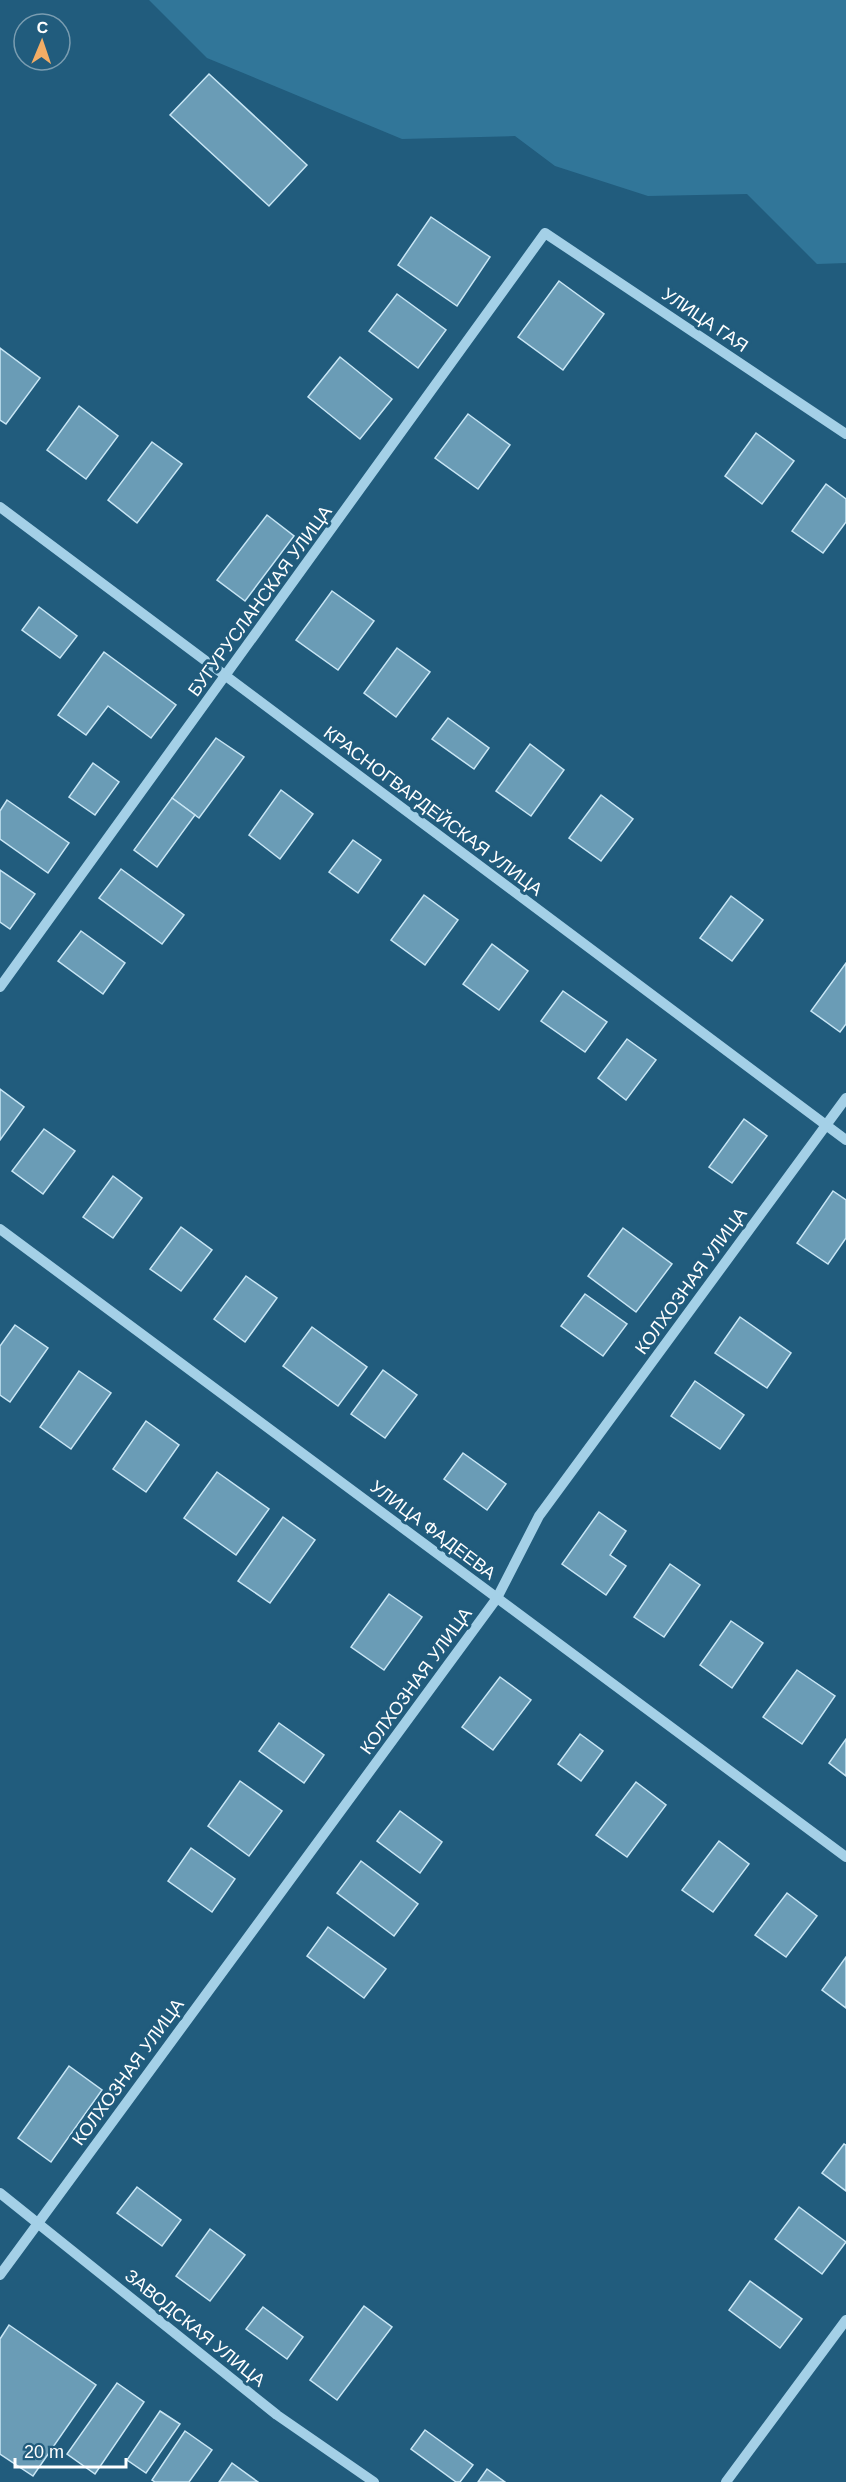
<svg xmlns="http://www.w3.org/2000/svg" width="846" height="2482" font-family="Helvetica,sans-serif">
	<rect width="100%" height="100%" fill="#215c7d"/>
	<!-- green -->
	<path fill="#317699" d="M149,0H846V263L817,264L747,194L648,196L555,166L515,136L402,139L207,58Z"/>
	<!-- building -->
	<g fill="#6a9cb6" stroke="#c8e6f5" stroke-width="1.5">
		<path d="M209,74L307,165L269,206L170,115Z"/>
		<path d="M431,217L490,257L457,306L398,265Z"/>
		<path d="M559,281L604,314L563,370L518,337Z"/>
		<path d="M397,294L446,330L418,368L369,331Z"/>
		<path d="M0,348L40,378L6,424L0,420Z"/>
		<path d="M340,357L392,399L360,439L308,397Z"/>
		<path d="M79,406L118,436L86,479L47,450Z"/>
		<path d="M468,414L510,445L478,489L435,458Z"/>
		<path d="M756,433L794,461L762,504L725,476Z"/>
		<path d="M152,442L182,464L137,523L108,500Z"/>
		<path d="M826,484L846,499V522L823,553L792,531Z"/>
		<path d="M267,515L294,536L245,601L217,580Z"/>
		<path d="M332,591L374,621L338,670L296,640Z"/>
		<path d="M39,607L77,636L60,658L22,630Z"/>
		<path d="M397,648L430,672L396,717L364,693Z"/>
		<path d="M104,652L176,705L151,738L108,706L86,735L58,715Z"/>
		<path d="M448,718L489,748L474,769L432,739Z"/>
		<path d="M216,738L244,757L199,818L172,798Z"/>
		<path d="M530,744L564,770L531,816L496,791Z"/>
		<path d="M93,763L119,782L95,815L69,797Z"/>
		<path d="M281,790L313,814L280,859L249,835Z"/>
		<path d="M601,795L633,819L601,861L569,838Z"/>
		<path d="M172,798L195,815L157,867L134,850Z"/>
		<path d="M7,800L69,843L48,873L0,839V811Z"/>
		<path d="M353,840L381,860L358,893L329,872Z"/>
		<path d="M121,869L184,915L162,944L99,898Z"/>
		<path d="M0,870L35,894L10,929L0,922Z"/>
		<path d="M424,895L458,920L425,965L391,940Z"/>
		<path d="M731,896L763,920L732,961L700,938Z"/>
		<path d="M81,931L125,963L103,994L58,961Z"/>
		<path d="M492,944L528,971L499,1010L463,984Z"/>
		<path d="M846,963V1024L840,1032L811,1011Z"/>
		<path d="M563,991L607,1022L585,1052L541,1021Z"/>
		<path d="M627,1039L656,1060L626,1100L598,1078Z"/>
		<path d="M0,1089L24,1107L0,1140Z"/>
		<path d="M744,1119L767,1136L732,1183L709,1167Z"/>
		<path d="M44,1129L75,1151L43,1194L12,1171Z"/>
		<path d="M113,1176L142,1198L113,1238L83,1217Z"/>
		<path d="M833,1191L846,1200V1238L828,1264L797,1243Z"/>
		<path d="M181,1227L212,1250L181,1291L150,1269Z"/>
		<path d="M623,1228L672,1264L636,1312L588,1276Z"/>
		<path d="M246,1276L277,1298L245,1342L214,1319Z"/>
		<path d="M585,1294L627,1324L603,1356L561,1326Z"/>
		<path d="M740,1317L791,1353L767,1388L715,1353Z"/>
		<path d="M15,1325L48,1348L10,1402L0,1395V1346Z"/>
		<path d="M312,1327L367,1367L338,1406L283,1366Z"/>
		<path d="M383,1370L417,1395L385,1438L351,1414Z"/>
		<path d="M79,1371L111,1393L71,1449L40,1427Z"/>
		<path d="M695,1381L744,1415L720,1449L671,1416Z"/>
		<path d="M146,1421L179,1445L146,1492L113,1469Z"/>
		<path d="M463,1453L506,1484L487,1510L444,1479Z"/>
		<path d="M217,1472L269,1509L236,1555L184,1518Z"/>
		<path d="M599,1512L626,1531L610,1555L626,1566L606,1595L562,1564Z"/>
		<path d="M283,1517L315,1540L270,1603L238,1581Z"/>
		<path d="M670,1564L700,1585L664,1637L634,1617Z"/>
		<path d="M389,1594L422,1617L384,1670L351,1647Z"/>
		<path d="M731,1621L763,1643L732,1688L700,1665Z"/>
		<path d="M797,1670L835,1696L802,1744L763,1717Z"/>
		<path d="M500,1677L531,1700L493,1750L462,1727Z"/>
		<path d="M279,1723L324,1755L304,1783L259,1751Z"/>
		<path d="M580,1734L603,1751L581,1781L558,1764Z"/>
		<path d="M846,1739V1776L829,1763Z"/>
		<path d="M240,1781L282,1811L249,1856L208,1826Z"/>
		<path d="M636,1782L666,1805L627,1857L596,1835Z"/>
		<path d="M400,1811L442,1842L420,1873L377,1841Z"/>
		<path d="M719,1841L749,1864L713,1912L682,1890Z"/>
		<path d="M191,1848L235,1879L212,1912L168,1881Z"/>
		<path d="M361,1861L418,1904L394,1936L337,1893Z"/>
		<path d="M787,1893L817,1916L786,1957L755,1935Z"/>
		<path d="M328,1927L386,1969L364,1998L307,1956Z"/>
		<path d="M846,1957V2008L822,1990Z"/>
		<path d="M69,2066L102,2090L51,2162L18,2138Z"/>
		<path d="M844,2144L846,2145V2191L822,2173Z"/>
		<path d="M137,2187L181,2220L162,2246L117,2213Z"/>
		<path d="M799,2207L846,2242L822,2274L775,2239Z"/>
		<path d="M210,2229L245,2255L210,2301L176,2276Z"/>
		<path d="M750,2281L802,2319L780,2348L729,2310Z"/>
		<path d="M364,2306L392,2327L337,2400L310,2380Z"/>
		<path d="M263,2307L303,2337L287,2359L246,2329Z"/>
		<path d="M9,2325L96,2385L33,2476L0,2454V2339Z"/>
		<path d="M117,2383L144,2402L95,2474L67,2454Z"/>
		<path d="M160,2411L180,2424L146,2473L127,2460Z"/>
		<path d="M425,2430L473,2465L460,2482H456L411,2449Z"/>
		<path d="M185,2431L212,2450L189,2482H155L152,2480Z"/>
		<path d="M232,2463L258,2482H219Z"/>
		<path d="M487,2469L505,2482H478Z"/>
	</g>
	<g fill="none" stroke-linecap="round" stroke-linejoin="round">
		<!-- minor -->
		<g stroke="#a4d0e7" stroke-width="10">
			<path d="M0,507L846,1140"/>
			<path d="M0,987L545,233L846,434"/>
			<path d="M0,1229L846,1857"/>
			<path d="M0,2193L277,2415L374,2482"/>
			<path d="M0,2275L497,1598L539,1516L846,1098"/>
			<path d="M726,2482L846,2320"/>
		</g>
	</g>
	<g text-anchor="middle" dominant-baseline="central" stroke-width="6" stroke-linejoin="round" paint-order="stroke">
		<!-- street labels -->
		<g font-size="18" fill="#fff" stroke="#215c7d">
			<text transform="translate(705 320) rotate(34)">УЛИЦА ГАЯ</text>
			<text transform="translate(260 601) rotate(-54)">БУГУРУСЛАНСКАЯ УЛИЦА</text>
			<text transform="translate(433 811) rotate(37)">КРАСНОГВАРДЕЙСКАЯ УЛИЦА</text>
			<text transform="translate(691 1281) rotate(-54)">КОЛХОЗНАЯ УЛИЦА</text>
			<text transform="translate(433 1530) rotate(37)">УЛИЦА ФАДЕЕВА</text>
			<text transform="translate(416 1681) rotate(-54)">КОЛХОЗНАЯ УЛИЦА</text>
			<text transform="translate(128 2072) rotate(-54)">КОЛХОЗНАЯ УЛИЦА</text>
			<text transform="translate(195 2328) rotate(39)">ЗАВОДСКАЯ УЛИЦА</text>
		</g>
	</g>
	<!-- north arrow -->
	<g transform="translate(42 42) rotate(2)"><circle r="28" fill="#215c7d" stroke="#7a9db1" stroke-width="1.5"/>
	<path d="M0-4.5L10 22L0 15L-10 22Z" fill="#f3ad65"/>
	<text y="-9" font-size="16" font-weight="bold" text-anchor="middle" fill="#ffffff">С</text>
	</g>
	<!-- scale -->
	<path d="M15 2458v9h111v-9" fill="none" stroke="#ffffff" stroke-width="3"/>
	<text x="24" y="2458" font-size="18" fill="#ffffff" stroke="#215c7d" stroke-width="4.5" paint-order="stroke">20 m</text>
</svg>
